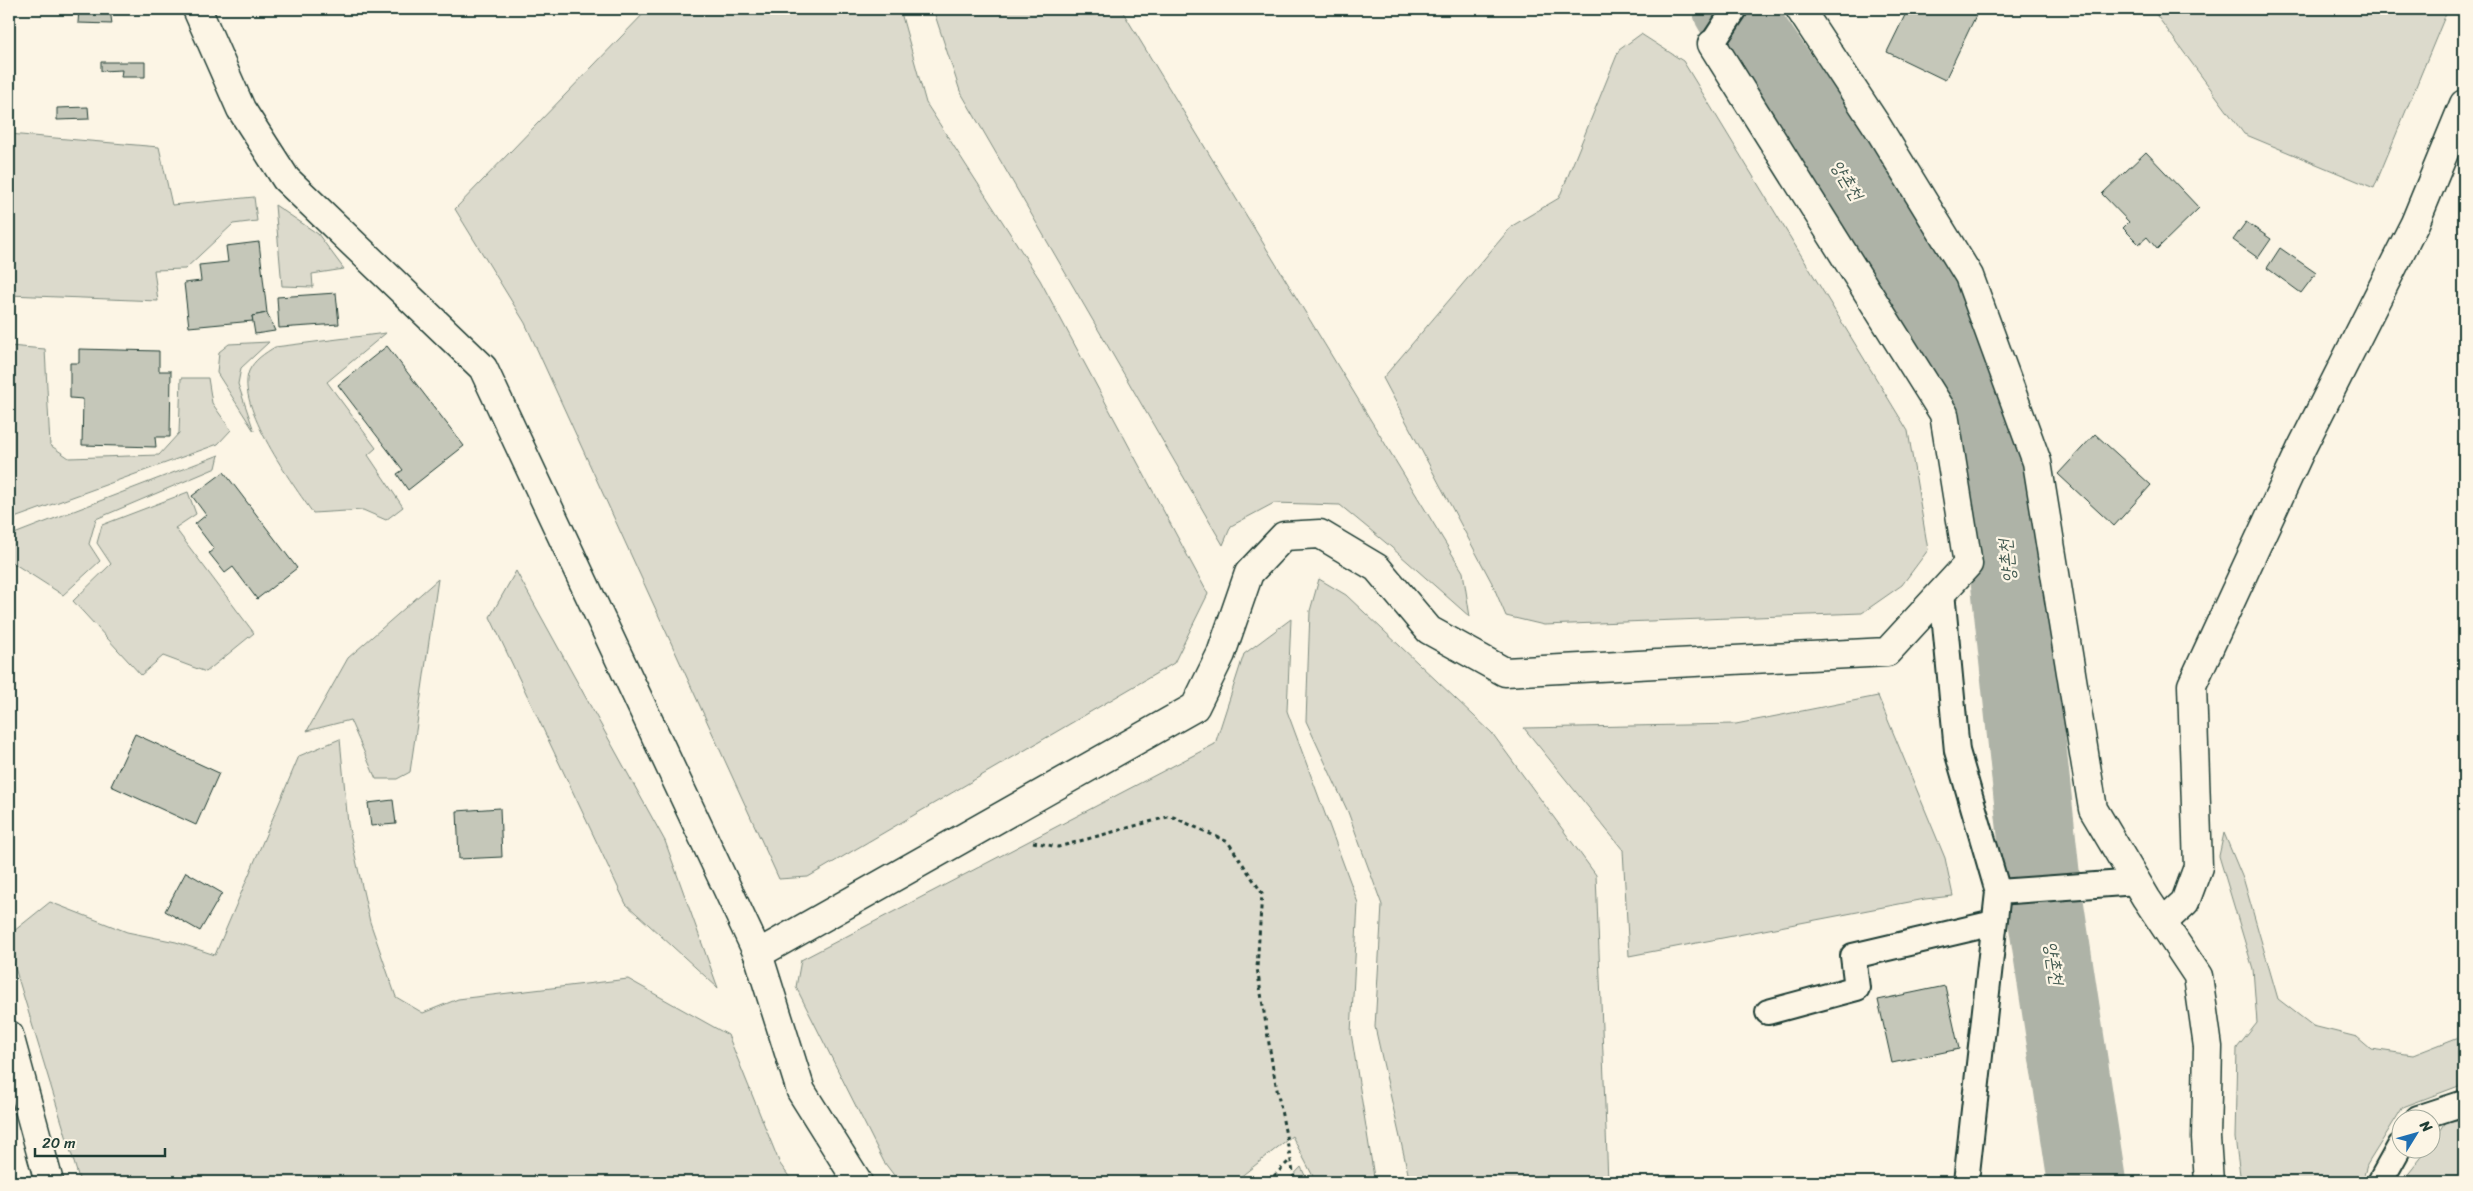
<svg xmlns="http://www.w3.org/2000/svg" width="2473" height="1191" font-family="Sriracha,'Poor Story',sans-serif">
	<rect width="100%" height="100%" fill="#fcf5e5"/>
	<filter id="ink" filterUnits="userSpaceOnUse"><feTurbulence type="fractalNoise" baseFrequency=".02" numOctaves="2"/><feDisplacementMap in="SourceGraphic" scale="10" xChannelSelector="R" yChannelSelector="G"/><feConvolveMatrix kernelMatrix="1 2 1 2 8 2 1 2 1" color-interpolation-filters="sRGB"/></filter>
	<g filter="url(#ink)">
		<!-- green -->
		<g fill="#dcdacc" stroke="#7e8c80">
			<path d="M648,9H900L926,103L1040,280L1208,594L1174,663L808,877L779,879L525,323L455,209Z"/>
			<path d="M933,9H1121L1463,572L1470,617L1391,547L1340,505L1274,503L1231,526L1223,545L960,91Z"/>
			<path d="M2152,9H2448L2374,188L2244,134Z"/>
			<path d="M1641,34L1683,61L1908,431L1928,550L1902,585L1862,613L1544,625L1506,616L1492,583L1383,378L1512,226L1559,198L1619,50Z"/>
			<path d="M9,134L159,147L172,205L254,197L257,221L233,224L185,269L154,270L158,301L9,295Z"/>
			<path d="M275,205L318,234L344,269L312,274L313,287L282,286Z"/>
			<path d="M386,333L327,382L376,448L368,455L403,507L386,520L363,510L313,513C293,485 235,405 249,371C254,360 265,353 275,347Z"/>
			<path d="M269,342L241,368L238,384L254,431L217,373L219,352L229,344Z"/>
			<path d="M9,346L45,349L50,445L69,458L159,455L179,433L181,378H208L212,403L231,430L218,444L9,520Z"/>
			<path d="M219,455L216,468L96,519L89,544L100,561L63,595L10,561L9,536Z"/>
			<path d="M188,492L196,514L175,528L254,633L206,672L163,656L141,675L73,601L111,564L97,543L102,525Z"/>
			<path d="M516,571L665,841L718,988L626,904L490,617Z"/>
			<path d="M438,579L410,772L397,779H376L350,720L307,731L348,658Z"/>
			<path d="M1319,579L1346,595L1492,733L1596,875L1608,1182H1410L1375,1027L1382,905L1348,812L1306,721L1310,611Z"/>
			<path d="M1291,619L1287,711L1358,903L1351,1033L1374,1177L1356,1182H1316L1292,1136L1234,1182H899L884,1162L796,987L801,960L1215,744L1244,654Z"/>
			<path d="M1878,696L1945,858L1953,896L1925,899L1629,956L1623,850L1524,728L1736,724Z"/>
			<path d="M340,739L348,824L370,922L396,997L423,1013L458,999L628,979L728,1035L780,1164L793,1182H80L9,948V935L50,902L127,932L176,942L215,955L299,756Z"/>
			<path d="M2224,833L2244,881L2278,999L2313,1026L2357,1037L2371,1049L2413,1055L2464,1035V1084L2403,1107L2367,1165L2362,1182H2241L2235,1138L2237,1048L2257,1023L2253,969L2219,856Z"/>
			<path d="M2464,1119V1182H2402L2428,1149L2430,1148L2431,1145L2446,1122Z"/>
			<path d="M1301,1167L1308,1182H1287Z"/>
		</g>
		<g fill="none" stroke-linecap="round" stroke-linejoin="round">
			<!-- river -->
			<path stroke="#aeb3a7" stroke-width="78" d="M1732,9L1809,120L1921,296L1996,452L2042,886L2087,1182"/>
		</g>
		<!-- building -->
		<g fill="#c5c7b9" stroke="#1f3d34">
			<path d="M79,9H110L112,24L78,23Z"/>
			<path d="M1908,9H1979L1945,80L1887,52Z"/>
			<path d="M101,62H145V77H121L122,70L101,71Z"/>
			<path d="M88,107L89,119L57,120V108Z"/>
			<path d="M2146,152L2199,208L2157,249L2147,237L2139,244L2123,228L2129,222L2102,194Z"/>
			<path d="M2246,222L2271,239L2258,258L2233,240Z"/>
			<path d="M259,242L267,313L252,316L253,321L189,327L184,283L201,281L199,265L228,262L226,246Z"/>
			<path d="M2280,248L2316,273L2301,293L2267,268Z"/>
			<path d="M336,293L339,324L279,328L277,297Z"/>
			<path d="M267,313L275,331L255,334L252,316Z"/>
			<path d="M387,346L464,446L408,490L397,474L403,470L338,385Z"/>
			<path d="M79,349L159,351V371H171L170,437H155L156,447L82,445L83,399L70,398V363H79Z"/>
			<path d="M2095,434L2151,485L2114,526L2058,474Z"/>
			<path d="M224,472L297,568L257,599L233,567L225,573L209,553L214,549L195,524L206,515L192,496Z"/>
			<path d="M135,734L219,773L196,825L111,786Z"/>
			<path d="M393,800L396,824L371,826L368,803Z"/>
			<path d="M500,808L502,857L459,859L457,811Z"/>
			<path d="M186,872L222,893L200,931L165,911Z"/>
			<path d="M1945,986L1959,1049L1892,1063L1878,1000Z"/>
		</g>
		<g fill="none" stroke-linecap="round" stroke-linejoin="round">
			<!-- lane casing -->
			<g stroke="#1f3d34" stroke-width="28">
				<g id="lane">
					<path d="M1712,44L1735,9"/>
					<path d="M1942,592L1957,751L1998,892L1966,1182"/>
					<path d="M1998,892L2137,882"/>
					<path d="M1768,1012L1857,988L1853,956L1994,923"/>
					<path d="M2418,1118L2464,1103"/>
					<path d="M2380,1182L2400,1146"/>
				</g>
			</g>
			<!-- street casing -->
			<g stroke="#1f3d34" stroke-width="31">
				<g id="street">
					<path d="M197,9L241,109L286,179L483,368L758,954L801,1091L858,1182"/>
					<path d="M1800,9L1877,126L1969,276L2037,462L2093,809L2146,898L2198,976L2208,1047L2206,1138L2209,1182"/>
					<path d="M2163,922L2185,902L2198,867L2192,685L2301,449L2415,223L2464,104"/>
					<path d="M758,954L1195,707L1221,654L1249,573L1284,536L1320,534L1377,568L1429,630L1505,672L1887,652L1968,564L1944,414L1712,44"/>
					<path d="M9,1035L49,1182"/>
				</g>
			</g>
			<!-- path -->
			<g stroke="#1f3d34" stroke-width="3" stroke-dasharray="4 4" stroke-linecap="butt">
				<path d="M1033,842L1058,847L1171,816L1228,842L1262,893L1257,968L1273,1069L1295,1182"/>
				<path d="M1268,1182L1290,1160"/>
			</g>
			<!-- lane -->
			<use href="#lane" stroke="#fcf5e5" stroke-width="24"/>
			<!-- street -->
			<use href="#street" stroke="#fcf5e5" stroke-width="28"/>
		</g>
	</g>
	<g text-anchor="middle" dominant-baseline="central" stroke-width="4.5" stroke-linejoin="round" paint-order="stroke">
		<!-- water labels -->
		<g font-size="18" font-style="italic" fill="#435a51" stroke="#fcf5e5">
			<text transform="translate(1847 180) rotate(58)">양촌천</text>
			<text transform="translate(2007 561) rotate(-96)">양촌천</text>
			<text transform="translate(2054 963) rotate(81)">양촌천</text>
		</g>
	</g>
	<!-- margin -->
	<rect width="2473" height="1191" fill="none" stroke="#fcf5e5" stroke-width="30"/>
	<rect x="15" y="15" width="2443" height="1161" fill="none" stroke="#1f3d34" stroke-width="2" filter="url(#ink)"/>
	<!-- north arrow -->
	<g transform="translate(2416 1134) rotate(53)"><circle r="24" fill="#fcf5e5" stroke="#a4ab9e"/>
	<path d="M0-4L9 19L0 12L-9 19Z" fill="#1f6fb2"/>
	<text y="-8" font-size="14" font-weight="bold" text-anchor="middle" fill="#1f3d34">N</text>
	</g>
	<!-- scale -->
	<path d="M35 1148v8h130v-8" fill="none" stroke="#1f3d34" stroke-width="2.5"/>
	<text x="42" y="1148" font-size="15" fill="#1f3d34" stroke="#fcf5e5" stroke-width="4" paint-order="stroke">20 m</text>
</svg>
